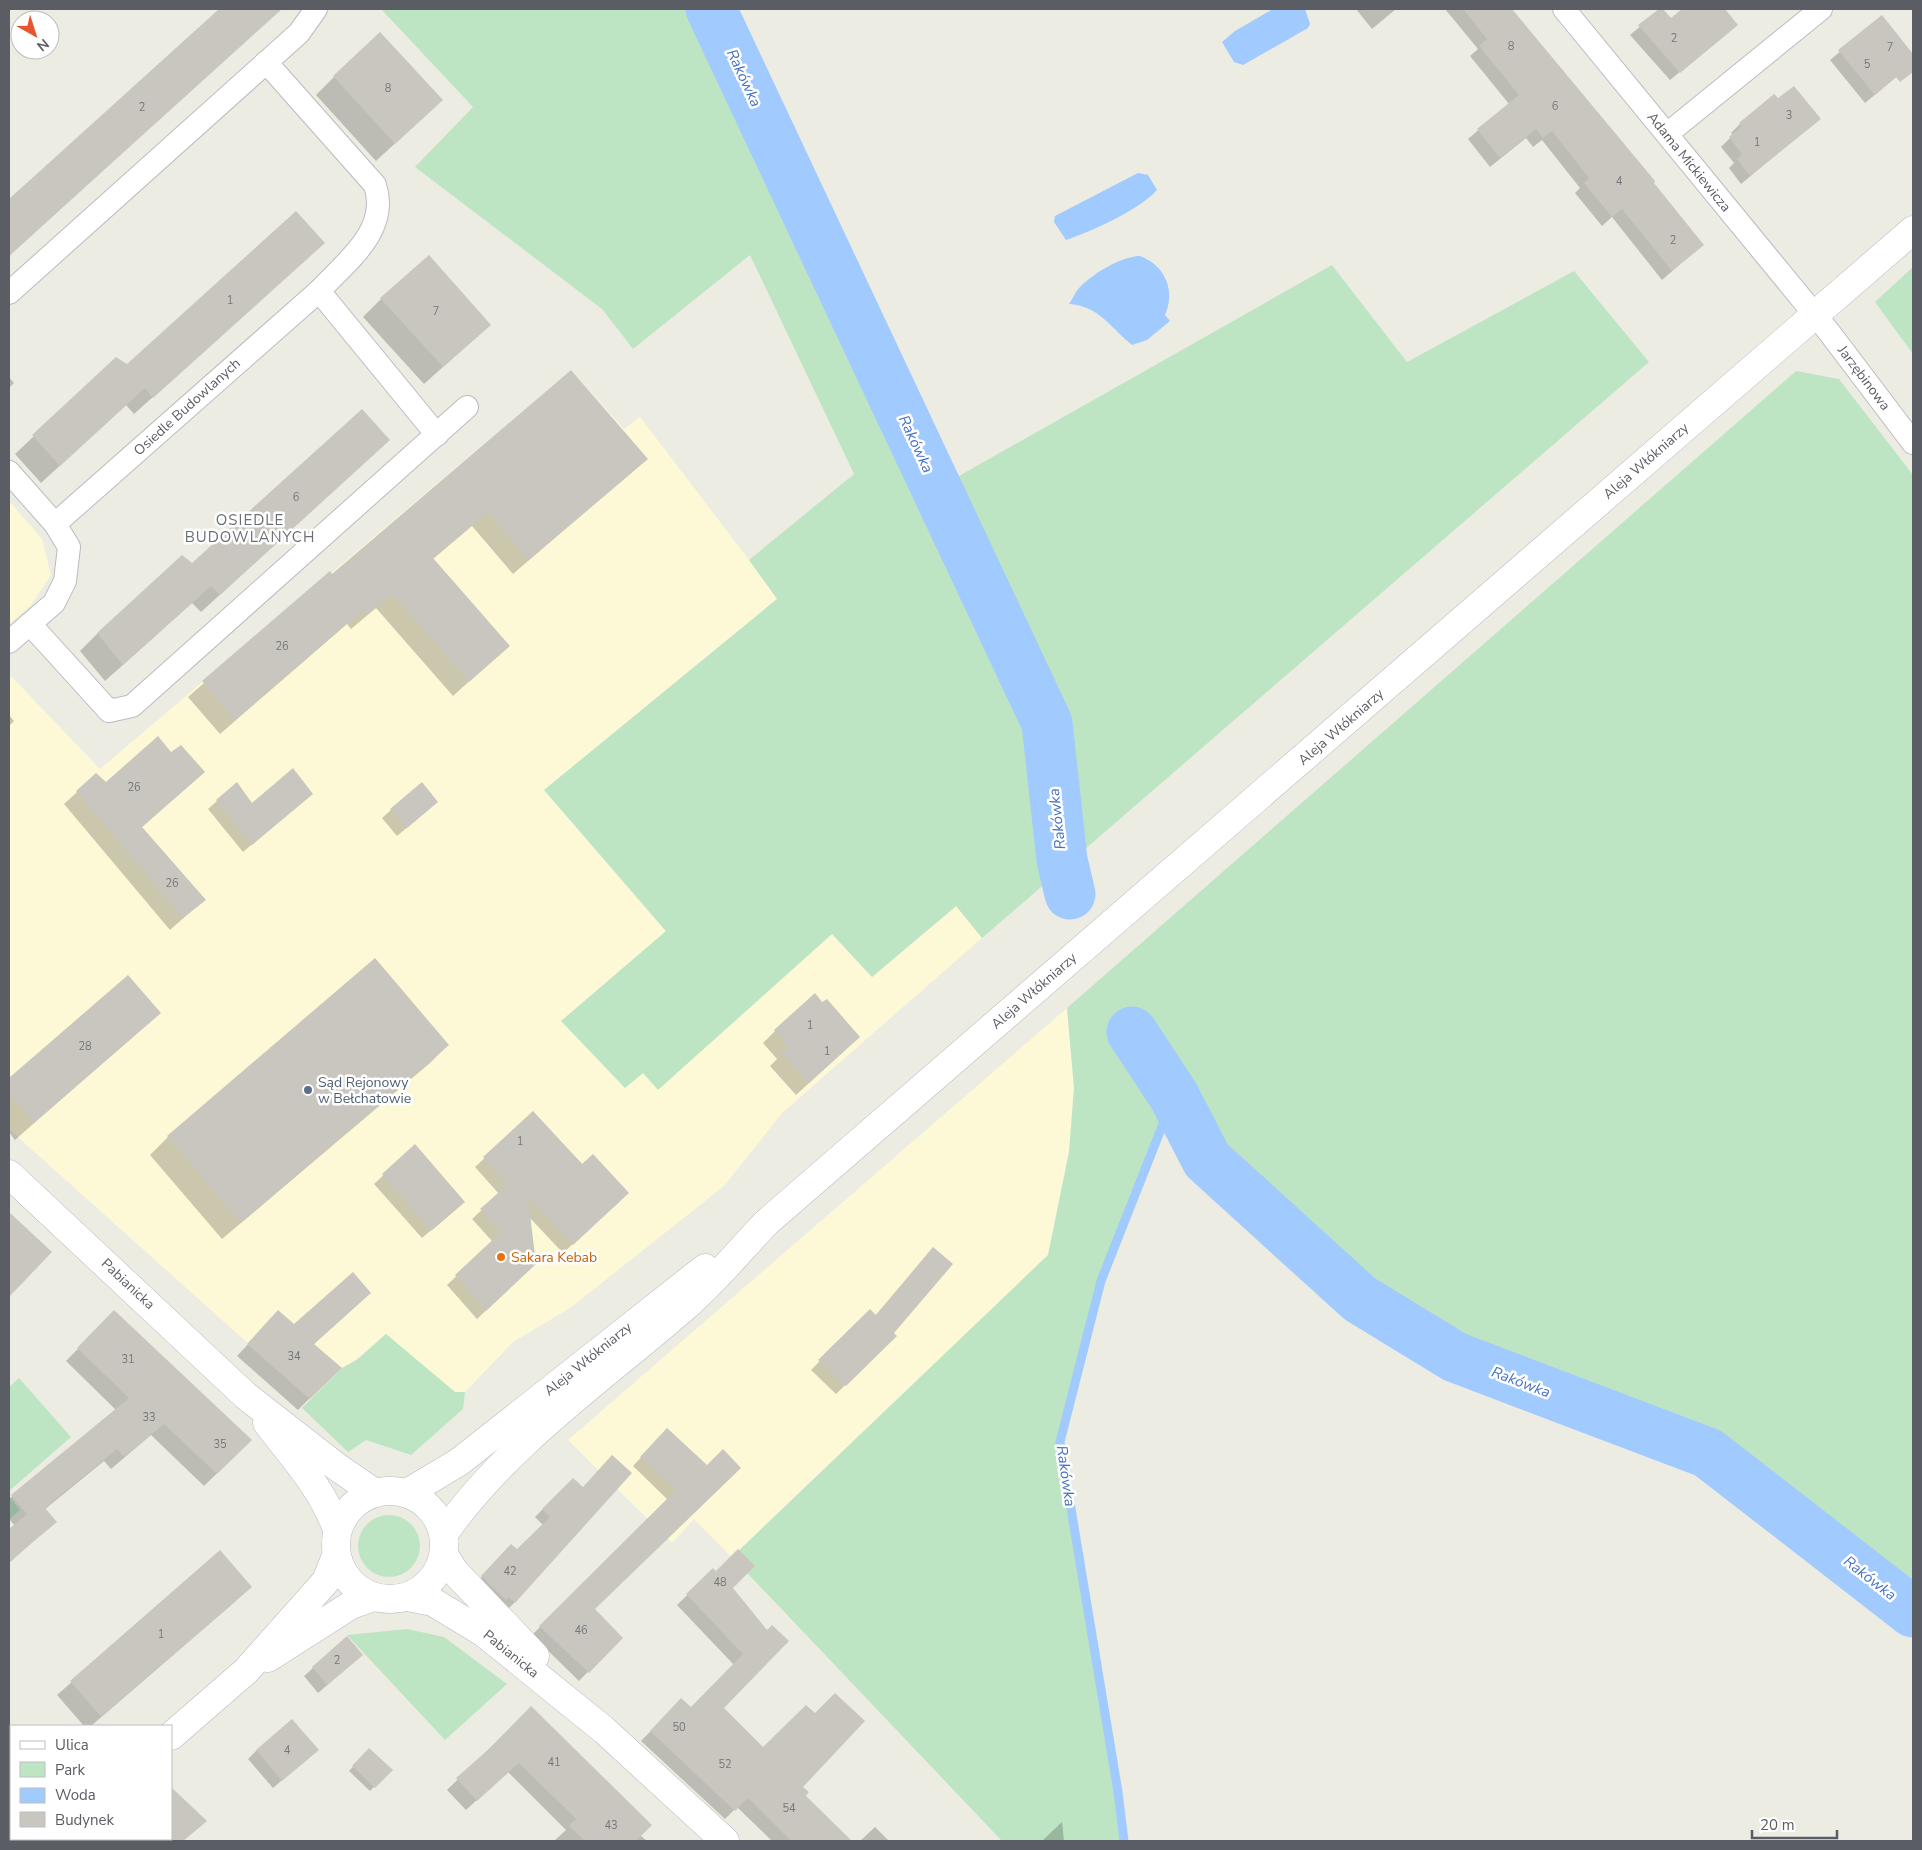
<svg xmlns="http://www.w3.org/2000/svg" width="1922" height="1850" font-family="'Nunito Sans',sans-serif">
	<rect width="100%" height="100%" fill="#edece2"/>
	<!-- commercial -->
	<g fill="#fdf9d7">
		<path d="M571,370L624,429L640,417L778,598L544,790L666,932L562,1021L625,1088L643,1073L658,1089L832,934L872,977L957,906L982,938L782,1113L724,1186L570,1308L513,1342L465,1392H455L386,1334L310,1399L9,1129V674L100,769Z"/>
		<path d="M9,501L42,539L51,575L31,605L9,624Z"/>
		<path d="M1067,1008L1074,1088L1069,1152L1048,1255L732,1557L694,1519L672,1543L568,1440Z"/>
	</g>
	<!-- green -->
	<g fill="#bee5c3">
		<path d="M381,9H720L918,427L943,485L1332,265L1407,362L1574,271L1649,362L982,938L956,906L872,977L832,934L658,1090L643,1073L625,1088L561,1021L666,931L544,790L777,599L749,560L854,474L750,255L633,349L602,309L415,167L473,107Z"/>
		<path d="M1913,267V354L1875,302Z"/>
		<path d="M1796,371L1839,379L1913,475V1612L1708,1453L1455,1357L1360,1299L1207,1160L1174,1097L1101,1281L1060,1442L1118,1792L1124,1841H1002L732,1557L1048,1255L1069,1152L1074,1088L1067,1008Z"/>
		<path d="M386,1334L455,1392H465L463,1409L411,1455L366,1440L348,1452L302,1408L342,1368L358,1359Z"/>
		<path d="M19,1378L71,1437L9,1491V1387Z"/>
		<path d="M9,1496L20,1510L9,1520Z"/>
		<circle cx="389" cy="1546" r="31"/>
		<path d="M407,1629L444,1637L507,1684L445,1740L347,1635Z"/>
	</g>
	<!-- water -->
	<g fill="#a1cafe">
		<path d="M1273,9H1305L1310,24L1308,28L1243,65L1234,62L1222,42L1235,31Z"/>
		<path d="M1138,173L1148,175L1157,190C1139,210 1092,231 1066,240L1054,222L1055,216Z"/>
		<path d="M1140,256C1165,265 1176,291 1165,315L1170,321L1147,340L1132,345C1110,327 1099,306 1069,304C1073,299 1075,292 1080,287C1094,273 1120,257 1140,256Z"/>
	</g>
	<!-- shadow -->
	<g fill="#0003">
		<path d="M221,9H268L273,15L9,256V201Z"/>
		<path d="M1356,9H1396L1372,29Z"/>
		<path d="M1445,9H1510L1654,181L1652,183L1702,245L1662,280L1612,217L1602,226L1575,193L1580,188L1542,140L1533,147L1526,138L1490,167L1468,139L1509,104L1470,56L1478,49Z"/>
		<path d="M1661,9L1670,20L1684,9H1723L1737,25L1670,80L1630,35Z"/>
		<path d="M1882,17L1913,56V63L1865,103L1830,60Z"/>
		<path d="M334,77L442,100L376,161L316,95Z"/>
		<path d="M1819,119L1741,184L1729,168L1734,163L1721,147L1733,135L1731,133L1740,124Z"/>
		<path d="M305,260L134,414L126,405L41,483L15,454L116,359L127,366Z"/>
		<path d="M381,299L471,342L424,384L363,317Z"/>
		<path d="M571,372L646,459L513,574L472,526L433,559L508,646L453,696L376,608L351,629L347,624L220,734L188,697L330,573L332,575Z"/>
		<path d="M9,377L14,383L9,388Z"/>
		<path d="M389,440L201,612L192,603L105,681L80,651L98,633L192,565Z"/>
		<path d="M9,715L14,721L9,726Z"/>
		<path d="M171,754L203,772L141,828L204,900L170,930L64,804L96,775L106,784Z"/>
		<path d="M311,794L243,852L208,809L217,801L251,804Z"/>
		<path d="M391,810H428L397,836L382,818Z"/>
		<path d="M128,977L159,1013L15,1140L9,1132V1080Z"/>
		<path d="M775,1031L846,1049L796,1095L770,1066L777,1059L763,1043Z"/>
		<path d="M448,1045L430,1063L222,1239L150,1155L168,1137Z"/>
		<path d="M533,1113L619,1202L563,1253L529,1217L528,1270L477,1319L447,1285L493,1242L472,1219L499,1194L475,1167Z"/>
		<path d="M415,1146L455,1210L422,1238L374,1184Z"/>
		<path d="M9,1213L50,1252L9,1295Z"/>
		<path d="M925,1258L892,1333L895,1336L836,1394L811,1370L870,1311L875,1316Z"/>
		<path d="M370,1293L313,1345L340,1368L298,1410L237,1356L267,1324L294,1326Z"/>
		<path d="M114,1312L251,1440L204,1486L151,1435L111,1469L104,1461L44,1510L55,1522L9,1563V1531L15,1526L9,1519V1499L116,1410L66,1361Z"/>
		<path d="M659,1438L707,1467L593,1609L621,1638L579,1681L532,1635L668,1500L633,1466Z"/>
		<path d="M573,1479L582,1488L515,1602L507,1610L474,1585L511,1546L517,1551L543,1525L535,1517Z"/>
		<path d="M219,1552L237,1600L91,1726H84L57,1695Z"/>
		<path d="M713,1570L731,1588L767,1632L722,1708L802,1787L804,1796L827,1819L805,1841H772L737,1807L725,1819L641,1741L681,1700L691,1709L734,1665L677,1605Z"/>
		<path d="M347,1638L353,1663L318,1693L304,1676Z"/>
		<path d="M531,1708L640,1835L647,1841H554L566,1830L508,1772L466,1810L447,1790Z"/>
		<path d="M257,1750L308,1758L273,1788L248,1759Z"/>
		<path d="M369,1750L391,1770L370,1791L349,1771Z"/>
		<path d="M11,1768V1838L9,1840V1770Z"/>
		<path d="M205,1821L183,1841H117L120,1839H171Z"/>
		<path d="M1062,1822L1064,1841H1042Z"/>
		<path d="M875,1827L889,1841H860Z"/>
	</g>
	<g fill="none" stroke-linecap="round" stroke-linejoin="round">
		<!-- stream -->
		<path stroke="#a1cafe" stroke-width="9" d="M1124,1841L1118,1792L1060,1442L1101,1281L1174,1096"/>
		<!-- river -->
		<g stroke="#a1cafe" stroke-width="51">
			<path d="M711,9L1047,723L1062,860L1070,894"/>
			<path d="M1132,1032L1174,1096L1207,1160L1360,1299L1455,1357L1708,1453L1913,1612"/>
		</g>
	</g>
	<!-- building -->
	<g fill="#c8c6bf">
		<path d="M219,9H282L9,256V199Z"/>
		<path d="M1463,9H1512L1655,181L1654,183L1704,245L1672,271L1622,209L1612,217L1584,183L1589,178L1552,131L1543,138L1536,129L1500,158L1477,129L1519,95L1479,46L1487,39Z"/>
		<path d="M1659,9H1663L1671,18L1682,9H1725L1738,25L1680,73L1638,25Z"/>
		<path d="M1882,15L1913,54V72L1900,82L1896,77L1875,95L1838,50Z"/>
		<path d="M380,32L443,100L395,144L333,76Z"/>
		<path d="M1794,86L1821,119L1750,176L1737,159L1742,154L1729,137L1742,126L1739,123L1774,94L1778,98Z"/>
		<path d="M296,211L325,243L153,398L145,388L60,466L32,435L116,357L127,364Z"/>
		<path d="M429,255L491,325L443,367L380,298Z"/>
		<path d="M571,370L648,459L529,560L488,512L433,558L510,646L469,682L392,594L367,615L363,610L235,720L202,681L330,571L332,574Z"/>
		<path d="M362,409L390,440L220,595L211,586L123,665L97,633L182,555L192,563Z"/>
		<path d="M158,736L171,752L181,745L205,772L142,827L206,900L183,918L76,791L96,773L106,782Z"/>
		<path d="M293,768L313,794L252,845L216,800L237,782L252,803Z"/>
		<path d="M422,782L438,802L407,828L390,809Z"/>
		<path d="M375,958L449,1045L241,1223L167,1136Z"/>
		<path d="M128,975L161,1013L34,1123L9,1093V1078Z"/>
		<path d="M815,993L822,1002L827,999L860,1037L809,1083L781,1053L789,1046L774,1030Z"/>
		<path d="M533,1111L582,1164L593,1154L629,1193L573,1245L528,1197L536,1264L486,1311L455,1275L501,1232L480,1209L507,1185L483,1157Z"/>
		<path d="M415,1144L465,1202L431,1231L382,1174Z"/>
		<path d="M9,1212L52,1252L9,1297Z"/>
		<path d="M933,1247L953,1264L894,1333L897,1336L846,1386L818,1360L870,1309L876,1315Z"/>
		<path d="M353,1272L371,1293L314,1344L342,1368L310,1399L247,1344L278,1310L294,1324Z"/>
		<path d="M114,1310L252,1440L217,1474L164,1424L124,1457L117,1449L45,1508L57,1522L9,1562V1529L27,1514L11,1495L129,1398L77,1348Z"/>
		<path d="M667,1428L707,1465L723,1449L741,1468L595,1609L623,1638L589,1673L539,1626L676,1490L640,1457Z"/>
		<path d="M612,1455L632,1473L515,1603L509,1597L506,1600L481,1576L511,1544L517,1549L550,1517L542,1509L573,1478L583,1487Z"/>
		<path d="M738,1549L755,1566L733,1588L767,1630L772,1625L789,1641L724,1708L763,1747L806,1705L815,1713L835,1693L865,1721L803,1787L809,1792L806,1796L852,1841H791L748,1798L735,1811L650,1731L681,1698L691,1707L743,1654L686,1594L713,1568L716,1571Z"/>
		<path d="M220,1550L252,1587L101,1717L70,1681Z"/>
		<path d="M347,1636L363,1655L327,1685L312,1667Z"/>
		<path d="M531,1706L652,1825L636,1841H585L569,1826L576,1819L519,1763L477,1801L456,1778L490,1748Z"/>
		<path d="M292,1719L319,1750L282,1781L256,1750Z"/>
		<path d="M369,1748L393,1770L375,1788L352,1766Z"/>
		<path d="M171,1787L207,1821L183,1841H171Z"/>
	</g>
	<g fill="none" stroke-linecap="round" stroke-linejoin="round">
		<!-- street casing -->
		<g stroke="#babbc1" stroke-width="24">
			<g id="street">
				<path d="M1564,9L1829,332L1913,443"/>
				<path d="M266,62L375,185C390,230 347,261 319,291L437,435"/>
				<path d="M1667,134L1821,9"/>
				<path d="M9,293L299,33L316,9"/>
				<path d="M9,472L55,524L69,547L65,581L54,603L9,642"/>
				<path d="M55,524L319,291"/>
				<path d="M30,624L109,711L132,706L467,407"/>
			</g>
		</g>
		<!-- secondary casing -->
		<g stroke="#b8bac0" stroke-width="29">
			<g id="secondary">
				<path d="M9,1174L246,1396L337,1467L375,1493"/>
				<path d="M267,1423C293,1457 323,1489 337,1530"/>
				<circle cx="390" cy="1545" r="54"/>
				<path d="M407,1493L459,1462L705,1268"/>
				<path d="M444,1534C503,1447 606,1376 686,1306C715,1281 740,1250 767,1222L1913,230"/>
				<path d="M444,1555L455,1572L535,1656"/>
				<path d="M407,1597L433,1602L484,1633L604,1730L725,1841"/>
				<path d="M268,1658L351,1605L373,1597"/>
				<path d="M171,1736L246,1671L326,1581L336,1556"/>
				<path d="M49,1841L52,1839"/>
			</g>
		</g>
		<!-- street -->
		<use href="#street" stroke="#fff" stroke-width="22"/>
		<!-- secondary -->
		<use href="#secondary" stroke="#fff" stroke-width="28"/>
	</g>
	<!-- markers -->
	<circle fill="#5c6f8a" stroke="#fff" stroke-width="2" cx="308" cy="1090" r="5"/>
	<circle fill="#e8710a" stroke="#fff" stroke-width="2" cx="501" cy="1257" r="5"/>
	<g text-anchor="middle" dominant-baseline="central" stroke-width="5" stroke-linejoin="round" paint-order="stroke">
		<!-- number labels -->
		<g font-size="11" fill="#76777a">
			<text x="1674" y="38">2</text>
			<text x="1511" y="46">8</text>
			<text x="1890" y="47">7</text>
			<text x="1867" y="64">5</text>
			<text x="388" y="88">8</text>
			<text x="1555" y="106">6</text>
			<text x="142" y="107">2</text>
			<text x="1789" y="115">3</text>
			<text x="1757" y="142">1</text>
			<text x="1619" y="181">4</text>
			<text x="1673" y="240">2</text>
			<text x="230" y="300">1</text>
			<text x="436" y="311">7</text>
			<text x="296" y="497">6</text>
			<text x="282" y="646">26</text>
			<text x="134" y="787">26</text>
			<text x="172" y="883">26</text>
			<text x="810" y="1025">1</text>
			<text x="85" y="1046">28</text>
			<text x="827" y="1051">1</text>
			<text x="520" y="1141">1</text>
			<text x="294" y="1356">34</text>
			<text x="128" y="1359">31</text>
			<text x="149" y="1417">33</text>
			<text x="220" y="1444">35</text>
			<text x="510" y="1571">42</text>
			<text x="720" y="1582">48</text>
			<text x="581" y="1630">46</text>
			<text x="161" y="1634">1</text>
			<text x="337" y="1660">2</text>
			<text x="679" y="1727">50</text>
			<text x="287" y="1750">4</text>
			<text x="554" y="1762">41</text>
			<text x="725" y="1764">52</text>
			<text x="789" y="1808">54</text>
			<text x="611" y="1825">43</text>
		</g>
		<!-- street labels -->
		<g font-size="14" fill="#5a5d63" stroke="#fff">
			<text transform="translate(1689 162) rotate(51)">Adama Mickiewicza</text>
			<text transform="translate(1864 378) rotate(53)">Jarzębinowa</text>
			<text transform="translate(187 407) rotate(-42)">Osiedle Budowlanych</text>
			<text transform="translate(1646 461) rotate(-41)">Aleja Włókniarzy</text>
			<text transform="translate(1341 727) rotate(-41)">Aleja Włókniarzy</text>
			<text transform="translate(1034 991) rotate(-41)">Aleja Włókniarzy</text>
			<text transform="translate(128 1284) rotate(43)">Pabianicka</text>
			<text transform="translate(588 1359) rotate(-39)">Aleja Włókniarzy</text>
			<text transform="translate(511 1654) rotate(39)">Pabianicka</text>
		</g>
		<!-- service labels -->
		<g font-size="14" fill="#4e5e75" stroke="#fff" text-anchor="start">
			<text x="318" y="1082">Sąd Rejonowy<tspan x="318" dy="16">w Bełchatowie</tspan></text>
		</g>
		<!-- food labels -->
		<g font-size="14" fill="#c56008" stroke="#fff" text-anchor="start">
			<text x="511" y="1257">Sakara Kebab</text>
		</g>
		<!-- water labels -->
		<g font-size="15" font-style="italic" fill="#4471c1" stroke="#fff">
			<text transform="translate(744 78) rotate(65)">Rakówka</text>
			<text transform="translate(916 444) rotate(65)">Rakówka</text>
			<text transform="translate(1057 819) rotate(-96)">Rakówka</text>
			<text transform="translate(1521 1382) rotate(21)">Rakówka</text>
			<text transform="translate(1066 1476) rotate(82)">Rakówka</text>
			<text transform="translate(1870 1578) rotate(38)">Rakówka</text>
		</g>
		<!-- neighbourhood labels -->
		<g font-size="15" letter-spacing="1" fill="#6b6f75" stroke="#fff">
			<text x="250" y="520">OSIEDLE<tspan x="250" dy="17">BUDOWLANYCH</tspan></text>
		</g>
	</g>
	<!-- border -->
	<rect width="1922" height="1850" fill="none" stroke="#5a5d63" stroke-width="20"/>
	<!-- legend -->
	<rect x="10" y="1725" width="162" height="115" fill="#ffffff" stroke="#bdbec1"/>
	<rect x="20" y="1741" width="25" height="8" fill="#ffffff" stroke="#bdbec1"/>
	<text x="55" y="1750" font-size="15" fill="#5a5d63">Ulica</text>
	<rect x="20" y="1762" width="25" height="15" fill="#bee5c3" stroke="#bdbec1"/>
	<text x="55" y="1775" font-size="15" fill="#5a5d63">Park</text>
	<rect x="20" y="1788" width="25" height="15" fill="#a1cafe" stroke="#bdbec1"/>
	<text x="55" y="1800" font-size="15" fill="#5a5d63">Woda</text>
	<rect x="20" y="1812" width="25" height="15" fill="#c8c6bf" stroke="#bdbec1"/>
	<text x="55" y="1825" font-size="15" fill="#5a5d63">Budynek</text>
	<!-- north arrow -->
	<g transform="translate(35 35) rotate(141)"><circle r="24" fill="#ffffff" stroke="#bdbec1"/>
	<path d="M0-4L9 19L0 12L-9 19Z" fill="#e7542e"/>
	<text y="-8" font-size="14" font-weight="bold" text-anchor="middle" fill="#5a5d63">N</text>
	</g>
	<!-- scale -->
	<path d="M1752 1830v8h85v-8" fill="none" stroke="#5a5d63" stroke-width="2.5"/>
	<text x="1760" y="1830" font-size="15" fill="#5a5d63" stroke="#ffffff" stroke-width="4" paint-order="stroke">20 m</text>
</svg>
